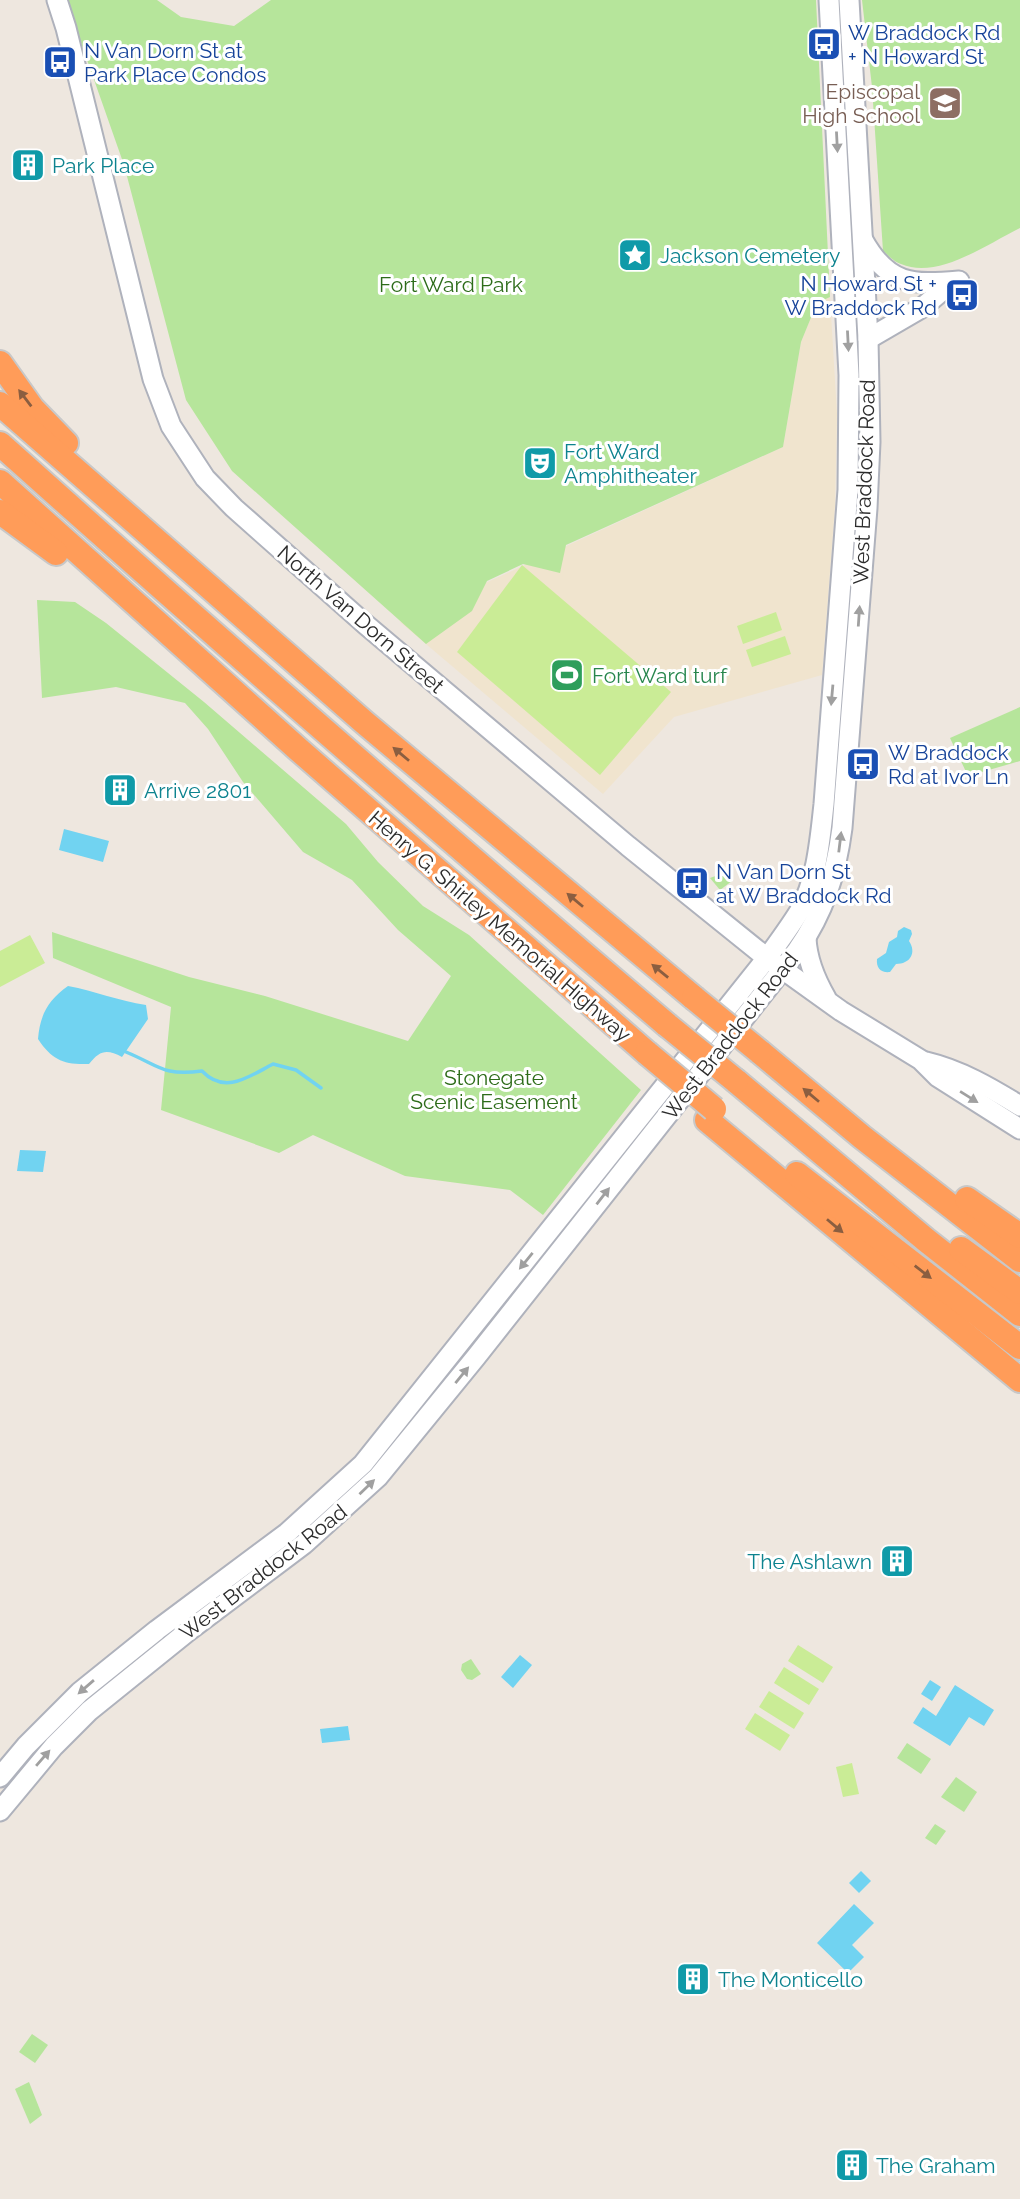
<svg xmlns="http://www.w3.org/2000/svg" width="1020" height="2199" font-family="Raleway,sans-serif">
	<rect width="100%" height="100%" fill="#eee7df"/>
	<!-- education -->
	<path fill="#f0e4ce" d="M830,297L837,414L835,506L822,675L674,717L603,794L400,622L783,447L801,342L817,303Z"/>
	<!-- green -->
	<g fill="#b6e59b">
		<path d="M66,0H157L181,17L234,26L271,0H816L830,297L817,303L801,342L783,447L566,545L560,573L523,564L487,581L472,611L426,644L232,471L186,400L124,165Z"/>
		<path d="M862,0H1020V228C987,244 938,280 901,264C894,262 888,255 883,251L872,87Z"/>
		<path d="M37,600L75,602L106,623L204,702L346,824L378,862L423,906L469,935L641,1090L543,1215L510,1190L405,1176L313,1135L279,1153L161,1110L171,1007L53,958L52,932L189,977L265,996L408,1041L451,976L398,930L352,880L303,852L243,782L208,729L185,703L116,687L42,698Z"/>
		<path d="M1020,707V761L968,776L950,738Z"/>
		<path d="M729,871L732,881L720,890L710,878Z"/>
		<path d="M471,1659L481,1674L472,1680L467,1679L461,1670L462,1664Z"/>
		<path d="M907,1743L931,1759L921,1774L897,1758Z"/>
		<path d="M956,1777L977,1792L964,1812L941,1797Z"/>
		<path d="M935,1824L946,1831L936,1845L925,1838Z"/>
		<path d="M32,2034L48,2045L35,2063L19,2052Z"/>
		<path d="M29,2082L42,2115L30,2124L15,2089Z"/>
	</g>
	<!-- pitch -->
	<g fill="#caec96">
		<path d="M522,565L671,692L600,775L457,652Z"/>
		<path d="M776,612L782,630L743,644L737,626Z"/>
		<path d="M785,636L791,654L752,667L746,650Z"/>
		<path d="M30,935L45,963L0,987V951Z"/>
		<path d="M798,1645L833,1667L823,1683L788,1661Z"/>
		<path d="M784,1667L819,1689L809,1705L774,1683Z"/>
		<path d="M769,1691L804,1713L794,1729L759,1707Z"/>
		<path d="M755,1713L790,1735L780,1751L745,1729Z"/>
		<path d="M852,1763L859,1794L843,1797L836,1767Z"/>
	</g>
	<!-- water -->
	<g fill="#71d3f1">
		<path d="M64,829L109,841L103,862L59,850Z"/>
		<path d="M904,927L911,930L912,934L909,941C917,953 910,964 896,964L890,972C881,973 876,968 877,959L886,953L889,942L897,937L898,931Z"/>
		<path d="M68,986C95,991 119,1001 146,1005L148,1019L122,1057C107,1049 100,1050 89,1064C64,1065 52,1060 38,1039C40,1015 48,1000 68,986Z"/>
		<path d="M20,1150L46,1151L43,1172L17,1171Z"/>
		<path d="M520,1655L532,1665L513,1688L501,1677Z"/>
		<path d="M930,1680L941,1687L932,1701L921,1694Z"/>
		<path d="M955,1685L994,1710L984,1726L969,1717L950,1746L913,1723L923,1707L936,1716Z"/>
		<path d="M348,1726L350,1740L322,1743L320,1729Z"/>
		<path d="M861,1871L871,1881L859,1893L849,1883Z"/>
		<path d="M854,1904L874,1923L852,1945L864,1957L848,1973L817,1943Z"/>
	</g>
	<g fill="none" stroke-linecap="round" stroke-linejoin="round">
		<!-- stream -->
		<path stroke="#71d3f1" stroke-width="3.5" d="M126,1052C160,1066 162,1076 202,1071C225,1095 248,1077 273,1064L296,1070L321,1088"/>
		<!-- secondary casing -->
		<g stroke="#afb2bc" stroke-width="23">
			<g id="secondary">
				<path d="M57,0L66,28L153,379L171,426L205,478L234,508L365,624L628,846L767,958L841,1011L921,1060L938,1077L1020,1129"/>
				<path d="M863,240C888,285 912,285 959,281"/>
				<path d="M868,339L923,307L944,289"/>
				<path d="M806,938C807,960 815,979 826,998"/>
				<path d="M926,1062C960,1070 991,1088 1020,1106"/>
				<path d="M0,1777L26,1746L80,1692L157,1630L287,1533L363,1464L767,958C778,943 789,928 799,912C817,880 820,840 824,804L848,490L849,375L829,0"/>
				<path d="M0,1811L54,1746L89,1711L187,1632L304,1544L378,1477L476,1357L797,951C824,912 836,874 842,828L867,508L870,442L868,339L849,0"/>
			</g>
		</g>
		<!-- highway casing -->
		<g stroke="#c8c8c8" stroke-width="28">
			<g id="highway">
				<path d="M0,363L32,408L66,443"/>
				<path d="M0,404L365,723L694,998"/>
				<path d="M0,444C220,641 442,834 667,1025"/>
				<path d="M0,482L299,750L647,1053"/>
				<path d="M0,512L56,553"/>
				<path d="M760,1052L862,1137L1020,1260"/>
				<path d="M736,1081L926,1240L1020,1314"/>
				<path d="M707,1120L1020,1380"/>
				<path d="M797,1174L1020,1347"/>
				<path d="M967,1199L1020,1236"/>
				<path d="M961,1249L1020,1292"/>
			</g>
		</g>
		<!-- secondary -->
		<use href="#secondary" stroke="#fff" stroke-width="19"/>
		<!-- highway -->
		<use href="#highway" stroke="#ff9c59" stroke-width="24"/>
		<!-- highway-bridge casing -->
		<g stroke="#c8c8c8" stroke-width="28" stroke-linecap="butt">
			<g id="highway-bridge">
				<path d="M694,998L760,1052"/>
				<path d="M667,1025L736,1081"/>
				<path d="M647,1053L714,1109"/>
			</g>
		</g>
		<!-- highway-bridge -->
		<use href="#highway-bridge" stroke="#ff9c59" stroke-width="24"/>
	</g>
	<!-- one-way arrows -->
	<defs><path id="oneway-solid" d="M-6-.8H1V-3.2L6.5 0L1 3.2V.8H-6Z" transform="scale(1.75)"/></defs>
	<g fill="#a0a0a0">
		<use href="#oneway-solid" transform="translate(837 142) rotate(87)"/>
		<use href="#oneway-solid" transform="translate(848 341) rotate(87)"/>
		<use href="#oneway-solid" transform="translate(859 616) rotate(-86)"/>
		<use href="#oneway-solid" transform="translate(832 695) rotate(95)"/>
		<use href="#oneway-solid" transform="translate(840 842) rotate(-83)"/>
		<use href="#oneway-solid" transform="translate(969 1097) rotate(32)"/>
		<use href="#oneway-solid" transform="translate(603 1196) rotate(-52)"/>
		<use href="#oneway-solid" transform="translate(526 1261) rotate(129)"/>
		<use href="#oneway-solid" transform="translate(462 1375) rotate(-51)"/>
		<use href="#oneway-solid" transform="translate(367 1487) rotate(-44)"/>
		<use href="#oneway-solid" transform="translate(86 1687) rotate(139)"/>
		<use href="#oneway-solid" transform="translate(43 1758) rotate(-49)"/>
	</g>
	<g fill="#8b5e40">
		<use href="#oneway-solid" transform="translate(25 398) rotate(-127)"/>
		<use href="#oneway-solid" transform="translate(401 754) rotate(-140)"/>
		<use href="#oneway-solid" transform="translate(575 900) rotate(-140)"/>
		<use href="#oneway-solid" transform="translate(660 971) rotate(-141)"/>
		<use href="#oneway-solid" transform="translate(811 1095) rotate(-140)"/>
		<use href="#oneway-solid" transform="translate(835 1226) rotate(40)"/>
		<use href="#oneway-solid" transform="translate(923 1272) rotate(38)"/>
	</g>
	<!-- icons -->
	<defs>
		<g id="bus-square" transform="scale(1.75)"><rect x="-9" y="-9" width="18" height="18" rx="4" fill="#1a4fb4" stroke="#fff"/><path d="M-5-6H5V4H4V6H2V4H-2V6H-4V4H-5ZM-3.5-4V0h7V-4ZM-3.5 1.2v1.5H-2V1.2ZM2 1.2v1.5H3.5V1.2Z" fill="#fff"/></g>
		<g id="school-square" transform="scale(1.75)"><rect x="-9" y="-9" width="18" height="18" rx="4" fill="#8d6e63" stroke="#fff"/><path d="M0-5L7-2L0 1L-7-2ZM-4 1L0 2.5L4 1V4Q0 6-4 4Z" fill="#fff"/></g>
		<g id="building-square" transform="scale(1.75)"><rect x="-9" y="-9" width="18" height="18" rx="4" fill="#0f9aa8" stroke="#fff"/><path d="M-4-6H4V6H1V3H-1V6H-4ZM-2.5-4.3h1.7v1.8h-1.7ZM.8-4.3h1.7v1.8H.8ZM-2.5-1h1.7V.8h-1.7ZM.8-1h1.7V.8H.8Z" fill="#fff"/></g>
		<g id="sight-square" transform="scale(1.75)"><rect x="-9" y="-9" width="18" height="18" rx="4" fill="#0f9aa8" stroke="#fff"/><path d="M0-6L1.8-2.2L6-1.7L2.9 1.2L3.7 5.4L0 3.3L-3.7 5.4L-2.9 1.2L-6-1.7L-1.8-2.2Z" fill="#fff"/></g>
		<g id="theatre-square" transform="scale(1.75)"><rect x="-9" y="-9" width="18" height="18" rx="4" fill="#0f9aa8" stroke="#fff"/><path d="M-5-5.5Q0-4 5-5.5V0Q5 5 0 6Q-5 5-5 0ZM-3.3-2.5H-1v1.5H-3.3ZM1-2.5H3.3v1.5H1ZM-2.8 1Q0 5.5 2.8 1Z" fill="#fff"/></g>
		<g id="stadium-square" transform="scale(1.75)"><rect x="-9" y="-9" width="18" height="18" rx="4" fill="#2e9e5b" stroke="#fff"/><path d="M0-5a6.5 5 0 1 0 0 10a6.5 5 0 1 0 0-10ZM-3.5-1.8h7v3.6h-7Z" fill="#fff"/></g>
	</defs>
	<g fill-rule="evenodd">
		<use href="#bus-square" x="824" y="44"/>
		<use href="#bus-square" x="60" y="62"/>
		<use href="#school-square" x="945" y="103"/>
		<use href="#building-square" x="28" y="165"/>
		<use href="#sight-square" x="635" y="255"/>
		<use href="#bus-square" x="962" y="295"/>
		<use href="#theatre-square" x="540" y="463"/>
		<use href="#stadium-square" x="567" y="675"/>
		<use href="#bus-square" x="863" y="764"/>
		<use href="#building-square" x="120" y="790"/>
		<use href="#bus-square" x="692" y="883"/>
		<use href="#building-square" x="897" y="1561"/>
		<use href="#building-square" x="693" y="1979"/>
		<use href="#building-square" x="852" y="2165"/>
	</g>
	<g text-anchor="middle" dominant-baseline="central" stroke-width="6" stroke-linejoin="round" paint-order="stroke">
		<!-- transit labels -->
		<g font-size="21" fill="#164399" stroke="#fff" text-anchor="start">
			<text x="848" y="32">W Braddock Rd<tspan x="848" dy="24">+ N Howard St</tspan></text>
			<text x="84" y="50">N Van Dorn St at<tspan x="84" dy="24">Park Place Condos</tspan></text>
			<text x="937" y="283" text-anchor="end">N Howard St +<tspan x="937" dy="24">W Braddock Rd</tspan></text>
			<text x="888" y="752">W Braddock<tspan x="888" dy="24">Rd at Ivor Ln</tspan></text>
			<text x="716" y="871">N Van Dorn St<tspan x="716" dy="24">at W Braddock Rd</tspan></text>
		</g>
		<!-- education labels -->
		<g font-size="21" fill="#785e54" stroke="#fff" text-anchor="end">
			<text x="920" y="91">Episcopal<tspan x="920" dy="24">High School</tspan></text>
		</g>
		<!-- culture labels -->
		<g font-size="21" fill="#0d838f" stroke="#fff" text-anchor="start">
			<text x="52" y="165">Park Place</text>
			<text x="660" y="255">Jackson Cemetery</text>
			<text x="564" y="451">Fort Ward<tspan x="564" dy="24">Amphitheater</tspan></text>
			<text x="144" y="790">Arrive 2801</text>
			<text x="872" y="1561" text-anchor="end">The Ashlawn</text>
			<text x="718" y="1979">The Monticello</text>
			<text x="876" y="2165">The Graham</text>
		</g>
		<!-- park labels -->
		<g font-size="21" fill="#2d6c19" stroke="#fff">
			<text x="451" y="284">Fort Ward Park</text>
			<text x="494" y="1077">Stonegate<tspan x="494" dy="24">Scenic Easement</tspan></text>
		</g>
		<!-- street labels -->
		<g font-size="21" fill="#2c2c2c" stroke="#fff">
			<text transform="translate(864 482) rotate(-88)">West Braddock Road</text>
			<text transform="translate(361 619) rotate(41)">North Van Dorn Street</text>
			<text transform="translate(500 926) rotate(41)">Henry G. Shirley Memorial Highway</text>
			<text transform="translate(730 1036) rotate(-52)">West Braddock Road</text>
			<text transform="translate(263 1572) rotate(-38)">West Braddock Road</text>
		</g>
		<!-- leisure labels -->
		<g font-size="21" fill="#27864d" stroke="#fff" text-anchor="start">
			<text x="592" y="675">Fort Ward turf</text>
		</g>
	</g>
</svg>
